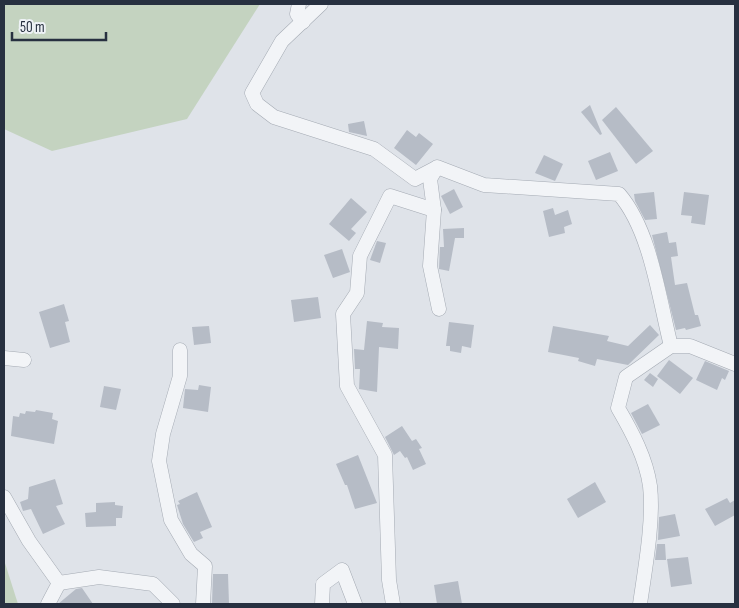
<svg xmlns="http://www.w3.org/2000/svg" width="739" height="608" font-family="'Sofia Sans Condensed',sans-serif">
	<rect width="100%" height="100%" fill="#dfe3e9"/>
	<!-- green -->
	<g fill="#c4d3c0">
		<path d="M4,4H260L187,119L52,151L4,129Z"/>
		<path d="M4,560L18,604H4Z"/>
	</g>
	<!-- building -->
	<g fill="#b6bcc6">
		<path d="M590,105L602,134L600,135L581,112Z"/>
		<path d="M616,107L653,151L636,164L602,120Z"/>
		<path d="M364,121L367,136L349,132L348,124Z"/>
		<path d="M407,130L416,137L419,133L433,144L416,165L394,148Z"/>
		<path d="M610,152L618,171L596,180L588,161Z"/>
		<path d="M544,155L563,164L555,181L535,173Z"/>
		<path d="M454,189L463,207L450,214L441,196Z"/>
		<path d="M654,192L657,219L645,220L635,201L634,194Z"/>
		<path d="M684,192L709,195L705,225L691,223L692,216L681,215Z"/>
		<path d="M351,198L367,212L351,229L356,233L349,241L329,224Z"/>
		<path d="M553,208L555,215L568,210L572,224L564,227L565,233L549,237L543,211Z"/>
		<path d="M464,228V238H455L449,271L439,269L440,247H444L443,229Z"/>
		<path d="M667,232L669,243L676,242L678,256L671,257L675,285L687,283L695,315H698L701,326L686,330L685,328L676,330L652,235Z"/>
		<path d="M377,241L386,243L380,263L370,260Z"/>
		<path d="M342,249L350,272L333,278L324,255Z"/>
		<path d="M318,297L321,318L294,322L291,300Z"/>
		<path d="M64,304L69,321L65,322L70,342L50,348L39,312Z"/>
		<path d="M367,321L383,323L382,327L399,328L398,349L379,347L377,392L359,389L360,369H355L354,349L364,350Z"/>
		<path d="M449,322L474,325L471,348L462,346L461,353L450,351V346H446Z"/>
		<path d="M650,325L659,335L628,365L597,359L595,366L578,361L579,358L548,352L553,326L609,336L607,341L628,346Z"/>
		<path d="M209,326L211,343L194,345L192,327Z"/>
		<path d="M669,360L693,378L680,394L657,376Z"/>
		<path d="M705,361L729,371L725,380L722,378L717,390L696,380Z"/>
		<path d="M650,373L658,379L653,387L644,380Z"/>
		<path d="M199,385L211,387L208,412L183,408L185,389L198,390Z"/>
		<path d="M104,386L121,389L116,410L100,407Z"/>
		<path d="M648,404L660,425L642,434L631,413Z"/>
		<path d="M36,410L53,413L52,419L58,421L54,444L11,436L13,416L19,417L20,413L25,414L26,411L35,412Z"/>
		<path d="M402,426L412,441L416,439L422,448L419,449L426,464L413,470L407,457L405,458L400,451L394,455L385,437Z"/>
		<path d="M358,455L377,503L355,509L347,485H345L336,464Z"/>
		<path d="M55,479L63,504L56,506L65,524L43,534L31,509L23,511L20,502L28,499L29,487Z"/>
		<path d="M595,482L606,502L578,518L567,499Z"/>
		<path d="M197,492L212,527L200,532L203,538L194,542L183,524L177,505L180,504L178,501Z"/>
		<path d="M727,498L730,503L735,500V515L715,526L705,509Z"/>
		<path d="M115,502V505L123,506L122,518H116V526L86,527L85,513L96,512V503Z"/>
		<path d="M675,514L680,536L658,540L659,517Z"/>
		<path d="M657,544H665L666,560H655Z"/>
		<path d="M688,557L692,584L671,587L667,559Z"/>
		<path d="M213,574H228L229,604H212Z"/>
		<path d="M458,581L462,604H437L434,585Z"/>
		<path d="M82,588L93,604H58L76,589Z"/>
	</g>
	<g fill="none" stroke-linecap="round" stroke-linejoin="round">
		<!-- minor casing -->
		<g stroke="#a4aab3" stroke-width="15">
			<g id="minor">
				<path d="M299,4L297,14L303,22"/>
				<path d="M321,4L282,41L252,93L257,104L274,117L374,149L415,179L436,168"/>
				<path d="M434,210L430,179L437,167L484,185L619,194C651,231 659,299 671,346"/>
				<path d="M180,350V376L163,434L159,461L171,520L191,554L205,566L203,604"/>
				<path d="M4,358L24,360"/>
				<path d="M4,497L29,541L59,583"/>
				<path d="M59,583L99,577L153,584L173,604"/>
				<path d="M48,604L59,583"/>
				<path d="M322,604L323,584L342,570L355,604"/>
				<path d="M393,604L389,580L385,455L347,386L343,314L357,293L360,256L390,196L434,210L430,266L439,309"/>
				<path d="M640,604C645,569 654,520 650,486C646,458 632,432 618,408L626,377L671,346H690L735,364"/>
			</g>
		</g>
		<!-- minor -->
		<use href="#minor" stroke="#f2f4f7" stroke-width="14"/>
	</g>
	<!-- border -->
	<rect width="739" height="608" fill="none" stroke="#273040" stroke-width="10"/>
	<!-- scale -->
	<path d="M12 32v8h94v-8" fill="none" stroke="#273040" stroke-width="2.5"/>
	<text x="20" y="32" font-size="15" fill="#273040" stroke="#eef2f6" stroke-width="4" paint-order="stroke">50 m</text>
</svg>
